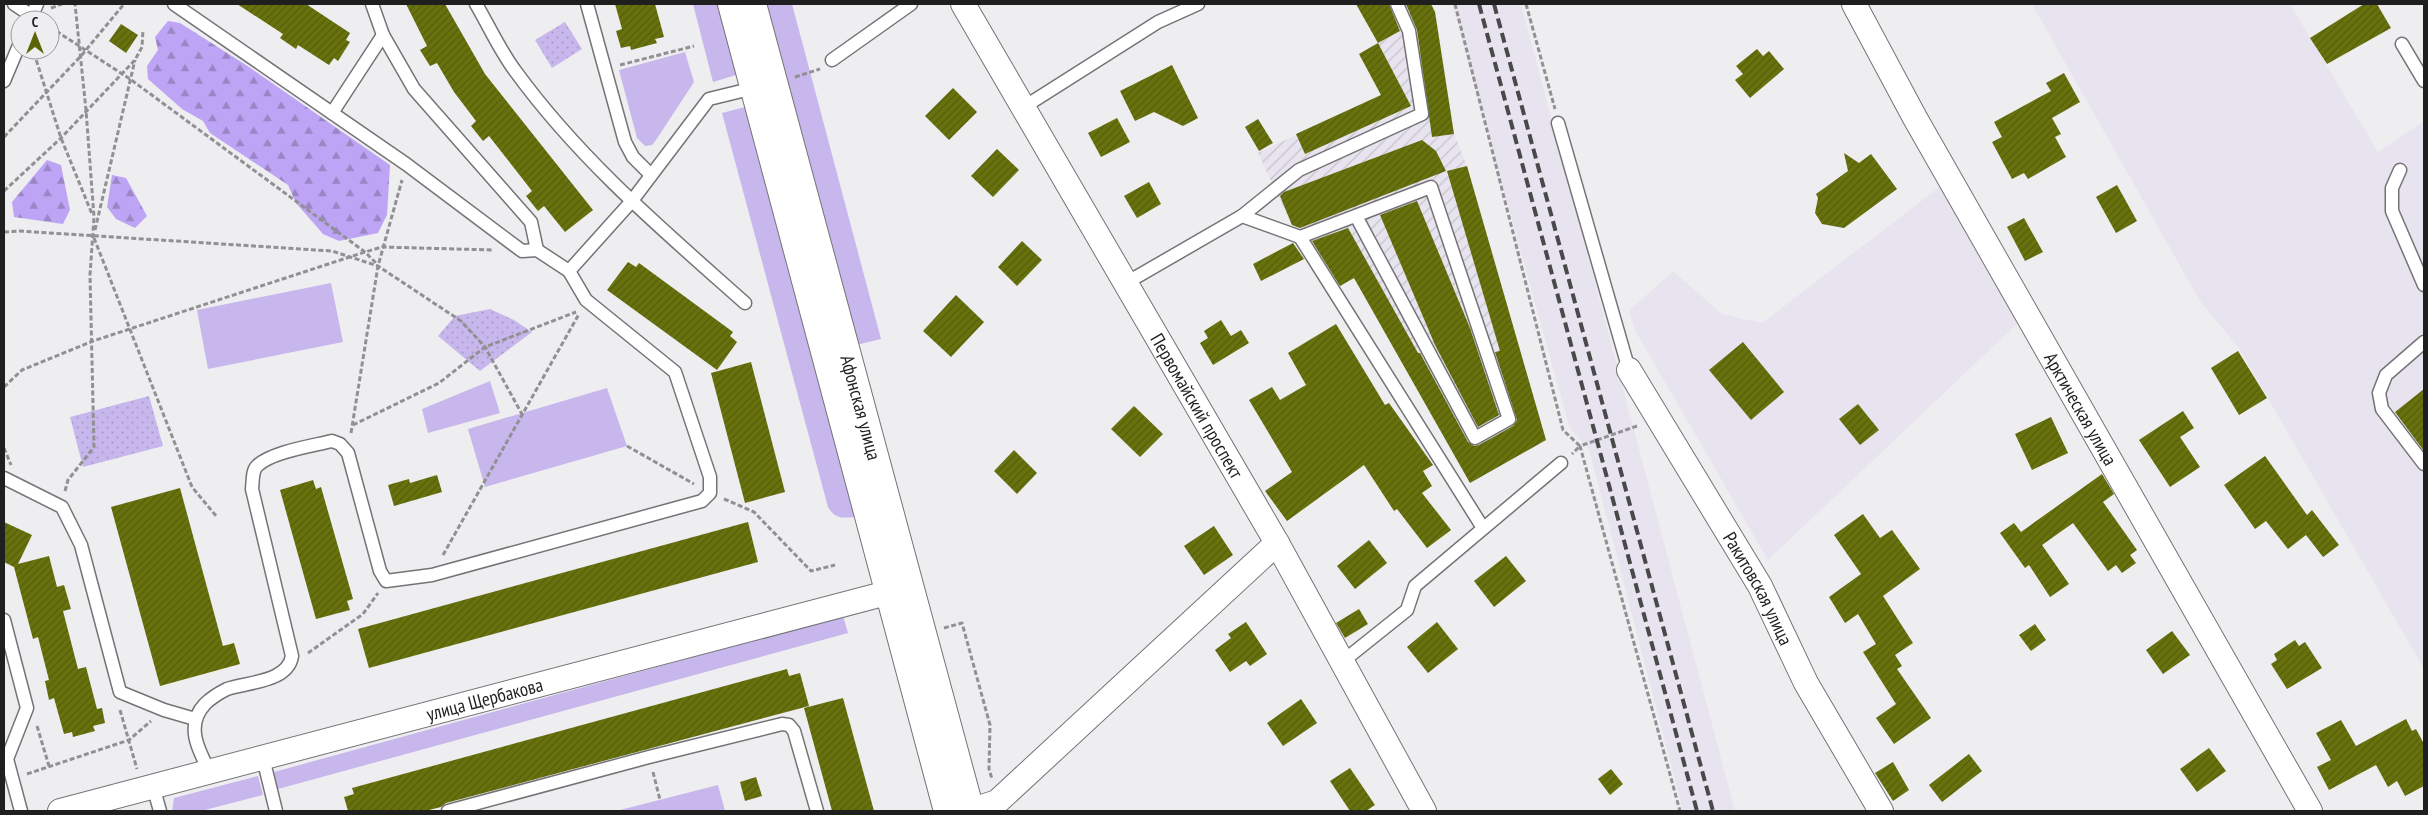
<svg xmlns="http://www.w3.org/2000/svg" width="2428" height="815" font-family="'PT Sans Narrow',sans-serif">
	<defs>
		<pattern id="industrial-furrows" width="10" height="10" patternUnits="userSpaceOnUse" patternTransform="scale(1.25)"><rect width="10" height="10" fill="#e7e4ef"/><path d="M-1 1l2-2M0 10L10 0M9 11l2-2" fill="none" stroke="#c6c3cd"/></pattern>
		<pattern id="forest-firs" width="22" height="20" patternUnits="userSpaceOnUse" patternTransform="scale(1.25)"><rect width="22" height="20" fill="#bea4f4"/><path d="M5 1l3.5 6h-7zM16 11l3.5 6h-7z" fill="#9a85c5"/></pattern>
		<pattern id="park-dots" width="8" height="8" patternUnits="userSpaceOnUse" patternTransform="scale(1.25)"><rect width="8" height="8" fill="#c8b7ed"/><path d="M2 2h.1M6 6h.1" fill="none" stroke="#ab9dcb" stroke-width="1.8" stroke-linecap="round"/></pattern>
		<pattern id="building-hatch" width="6" height="6" patternUnits="userSpaceOnUse" patternTransform="scale(1.25)"><rect width="6" height="6" fill="#68720d"/><path d="M-1 1l2-2M0 6l6-6M5 7l2-2" fill="none" stroke="#555d0c"/></pattern>
	</defs>
	<rect width="100%" height="100%" fill="#eeedf0"/>
	<!-- built -->
	<g fill="#e7e4ef">
		<path d="M1452,4H1521L1735,811H1683L1589,449L1570,429Z"/>
		<path d="M2032,4H2290L2378,152L2424,121V669L2239,348L2200,301Z"/>
		<path d="M1941,186L2020,321L1768,560L1636,332L1629,311L1673,271L1722,314L1762,323Z"/>
	</g>
	<!-- industrial -->
	<path fill="url(#industrial-furrows)" d="M1356,4H1431L1435,12L1454,134L1467,166L1546,440L1470,483L1354,278L1337,288L1313,246L1293,228L1258,153L1381,95L1359,54L1378,43Z"/>
	<!-- grass -->
	<g fill="#c8b7ed">
		<path d="M693,4H717L736,75L713,82Z"/>
		<path d="M764,4H792L881,339L856,345Z"/>
		<path d="M685,52L694,82L656,140L652,145L645,146L637,138L619,70Z"/>
		<path d="M745,107L855,517C842,518 835,519 828,507L722,113Z"/>
		<path d="M331,283L343,342L208,369L197,310Z"/>
		<path d="M490,381L500,413L428,433L422,409Z"/>
		<path d="M607,388L627,446L485,487L468,429Z"/>
		<path d="M843,616L848,633L278,789L274,772Z"/>
		<path d="M258,776L263,795L201,811H172L174,798Z"/>
		<path d="M718,785L725,811H616Z"/>
	</g>
	<!-- forest -->
	<g fill="url(#forest-firs)">
		<path d="M168,21L180,23L246,65L390,165L387,215L378,233L339,241L323,234L296,203L288,185L210,133L203,121L182,109L148,79L147,66L158,50L155,37Z"/>
		<path d="M47,160L61,165L70,210L63,224L14,217L12,202Z"/>
		<path d="M112,175L126,178L147,216L135,228L116,219L107,207Z"/>
	</g>
	<!-- park -->
	<g fill="url(#park-dots)">
		<path d="M565,22L582,49L552,68L535,40Z"/>
		<path d="M490,309L514,320L532,332L480,371L438,336L455,316Z"/>
		<path d="M149,396L163,446L83,467L70,417Z"/>
	</g>
	<!-- building -->
	<g fill="url(#building-hatch)">
		<path d="M237,4H306L350,33L346,40L350,42L338,61L334,58L329,65L298,45L296,49L280,38L283,34Z"/>
		<path d="M406,4H445L485,74L593,210L565,232L544,206L538,211L526,196L532,191L489,136L483,141L471,126L476,121L454,92L437,63L430,66L420,50L427,46Z"/>
		<path d="M615,4H655L664,37L655,39L657,43L631,50L630,46L621,48L616,31L622,29Z"/>
		<path d="M1356,4H1389L1400,31L1378,43Z"/>
		<path d="M1406,4H1431L1435,12L1454,134L1432,137L1417,30Z"/>
		<path d="M2364,4H2377L2391,28L2327,64L2310,38Z"/>
		<path d="M121,24L138,35L126,53L109,41Z"/>
		<path d="M1378,43L1411,106L1305,154L1296,134L1381,95L1359,54Z"/>
		<path d="M1757,49L1763,56L1769,51L1784,69L1750,98L1735,80L1743,74L1736,66Z"/>
		<path d="M1172,65L1198,118L1183,126L1154,112L1135,121L1120,91Z"/>
		<path d="M2064,73L2080,102L2052,118L2061,134L2055,137L2066,157L2028,179L2024,173L2012,179L1992,142L2002,137L1994,122L2051,91L2046,83Z"/>
		<path d="M953,88L977,112L949,140L925,116Z"/>
		<path d="M1117,118L1130,142L1101,157L1088,133Z"/>
		<path d="M1258,119L1273,143L1259,151L1245,127Z"/>
		<path d="M1422,140L1436,151L1446,171L1300,228L1292,225L1280,196L1284,192Z"/>
		<path d="M997,149L1019,170L993,197L971,176Z"/>
		<path d="M1844,153L1859,163L1871,154L1897,189L1844,228L1822,224L1815,213L1818,198L1816,194L1848,171Z"/>
		<path d="M1467,166L1546,440L1470,483L1354,278L1340,286L1312,241L1348,228L1418,353H1420L1468,442L1474,446L1479,445L1513,426L1517,420L1495,352L1500,351L1447,171Z"/>
		<path d="M1149,182L1161,204L1137,218L1124,196Z"/>
		<path d="M2117,185L2137,221L2116,233L2096,197Z"/>
		<path d="M1417,201L1470,328L1499,415L1478,427L1435,345L1380,215Z"/>
		<path d="M2024,218L2043,252L2025,261L2007,227Z"/>
		<path d="M1022,241L1042,260L1017,286L998,267Z"/>
		<path d="M1293,243L1304,259L1261,281L1253,264Z"/>
		<path d="M628,262L636,267L639,263L733,332L730,336L737,342L717,370L607,290Z"/>
		<path d="M956,295L984,322L951,357L923,331Z"/>
		<path d="M1221,320L1231,336L1241,330L1249,343L1213,365L1200,343L1208,338L1204,331Z"/>
		<path d="M1336,324L1385,405L1389,403L1433,465L1423,471L1432,486L1422,493L1451,530L1427,548L1397,509L1394,511L1364,465L1287,521L1265,491L1292,472L1249,400L1272,387L1280,400L1306,385L1288,353Z"/>
		<path d="M1743,342L1784,392L1751,420L1709,370Z"/>
		<path d="M2238,351L2267,398L2239,415L2211,368Z"/>
		<path d="M751,362L785,492L745,503L711,373Z"/>
		<path d="M2424,389V451L2395,412Z"/>
		<path d="M1858,404L1879,430L1860,445L1839,419Z"/>
		<path d="M1134,406L1163,434L1140,457L1111,429Z"/>
		<path d="M2183,411L2194,428L2180,437L2200,467L2170,487L2139,440Z"/>
		<path d="M2051,417L2068,453L2032,470L2015,434Z"/>
		<path d="M1014,450L1037,473L1017,494L994,471Z"/>
		<path d="M2265,456L2307,515L2312,510L2339,545L2323,557L2306,535L2288,549L2266,521L2255,529L2224,485Z"/>
		<path d="M2102,474L2114,494L2103,502L2137,550L2130,555L2136,563L2122,573L2116,565L2108,571L2073,523L2042,545L2069,584L2050,597L2029,565L2025,568L2000,533L2014,523L2021,532Z"/>
		<path d="M437,475L442,492L394,506L388,485L409,479L410,483Z"/>
		<path d="M313,480L316,489L321,487L353,599L347,601L350,610L316,619L280,490Z"/>
		<path d="M180,488L223,646L234,643L240,664L160,686L111,507Z"/>
		<path d="M1863,514L1880,538L1892,530L1920,569L1883,596L1913,643L1895,655L1902,666L1897,669L1931,718L1894,744L1876,718L1896,704L1863,652L1876,644L1858,614L1845,623L1829,597L1861,574L1834,535Z"/>
		<path d="M4,522L32,535L18,564L49,556L57,587L64,585L71,609L63,611L78,669L86,667L97,709L102,708L105,723L93,726L95,731L73,737L72,732L64,734L54,698L49,700L45,681L49,680L38,637L33,639L14,567L4,562Z"/>
		<path d="M748,522L758,562L369,668L358,629Z"/>
		<path d="M1214,526L1233,555L1204,575L1184,546Z"/>
		<path d="M1369,540L1387,563L1355,589L1337,566Z"/>
		<path d="M1506,556L1526,581L1494,607L1474,581Z"/>
		<path d="M1359,609L1368,624L1345,638L1336,623Z"/>
		<path d="M1246,622L1267,654L1250,666L1246,661L1230,672L1215,650L1231,638L1228,634Z"/>
		<path d="M1437,622L1458,649L1428,673L1407,647Z"/>
		<path d="M2035,624L2046,640L2031,651L2019,635Z"/>
		<path d="M2172,631L2190,655L2163,674L2146,650Z"/>
		<path d="M2295,640L2299,646L2305,642L2322,668L2287,689L2271,664L2277,660L2274,654Z"/>
		<path d="M787,669L789,676L800,673L809,706L446,803L441,807L425,811H348L344,797L354,794L352,788Z"/>
		<path d="M843,698L874,811H832L813,741L804,708Z"/>
		<path d="M1301,699L1317,723L1283,746L1267,723Z"/>
		<path d="M2406,719L2412,731L2416,729L2424,744V786L2405,796L2397,781L2388,787L2376,765L2329,790L2317,767L2331,760L2316,733L2341,720L2356,746Z"/>
		<path d="M2209,748L2226,771L2197,792L2180,769Z"/>
		<path d="M1969,754L1982,771L1942,802L1929,785Z"/>
		<path d="M1893,762L1909,790L1893,801L1875,773Z"/>
		<path d="M1350,768L1375,805L1366,811H1350L1330,781Z"/>
		<path d="M1611,769L1623,784L1610,795L1598,779Z"/>
		<path d="M756,777L762,796L745,801L740,782Z"/>
	</g>
	<g fill="none" stroke-linecap="round" stroke-linejoin="round">
		<!-- service casing -->
		<g stroke="#747376" stroke-width="15">
			<g id="service">
				<path d="M14,4L32,16"/>
				<path d="M174,4L406,164L522,251L537,250L569,271L586,300L675,372L710,477V493L702,501L432,575L386,581L380,571L348,453L340,444L332,441C312,446 271,452 257,466C252,471 253,481 252,489L292,656C288,682 248,682 227,689C219,693 211,698 205,704C185,725 198,750 210,772"/>
				<path d="M372,4L383,35L414,89L531,222L537,250"/>
				<path d="M476,4C489,26 500,51 516,72C581,161 664,231 745,303"/>
				<path d="M587,4L625,142L633,157L651,175"/>
				<path d="M30,20L37,4"/>
				<path d="M2402,44L2424,81"/>
				<path d="M832,60L911,4"/>
				<path d="M4,81L20,43"/>
				<path d="M1024,107L1158,22L1198,4"/>
				<path d="M332,113L383,35"/>
				<path d="M1558,123L1629,370"/>
				<path d="M2400,170L2392,188V211L2424,285"/>
				<path d="M1242,216L1300,237L1431,187L1509,419L1475,438L1356,216"/>
				<path d="M1300,237L1483,528"/>
				<path d="M569,271L631,202L709,99L758,87"/>
				<path d="M1126,283L1242,216L1299,170L1422,114L1409,31L1397,4"/>
				<path d="M2424,342L2386,375L2379,393L2382,409L2424,464"/>
				<path d="M4,478L62,507L81,545L120,692L164,710L195,719"/>
				<path d="M4,620L27,708L7,759L21,811"/>
				<path d="M1342,662L1407,610L1415,586L1561,463"/>
				<path d="M263,758L276,811"/>
				<path d="M153,786L160,811"/>
				<path d="M448,811L649,757L782,724L789,725L794,731L817,811"/>
			</g>
		</g>
		<!-- minor casing -->
		<g stroke="#747376" stroke-width="26">
			<g id="minor">
				<path id="s1" d="M963,4L1277,543L1424,811"/>
				<path id="s2" d="M1854,4L1915,118L2310,811"/>
				<path id="s3" d="M1629,370L1760,586L1806,683L1881,811"/>
				<path id="s4" d="M60,811L906,588"/>
				<path d="M970,811L997,802L1277,543"/>
			</g>
		</g>
		<!-- tertiary casing -->
		<g stroke="#747376" stroke-width="30">
			<g id="tertiary">
				<path d="M732,4L948,811"/>
				<path id="s5" d="M752,4L970,811"/>
			</g>
		</g>
		<!-- path -->
		<g stroke="#919092" stroke-width="3" stroke-dasharray="5 2.5" stroke-linecap="butt">
			<path d="M1455,4L1563,430L1580,446L1572,454"/>
			<path d="M1526,4L1555,109"/>
			<path d="M51,8L62,4"/>
			<path d="M50,27L130,79L365,252L377,264"/>
			<path d="M34,53L61,138L92,214"/>
			<path d="M620,65L694,46"/>
			<path d="M795,77L820,69"/>
			<path d="M4,137L81,56L124,4"/>
			<path d="M4,191L61,138L135,60L142,47L143,30"/>
			<path d="M95,230L135,60"/>
			<path d="M4,232L19,231L332,251L378,266L461,321L485,347L523,416"/>
			<path d="M94,238L192,487L217,517"/>
			<path d="M4,387L22,370L93,341L365,252L382,247L494,250"/>
			<path d="M353,425L439,383L485,347L576,312"/>
			<path d="M1637,426L1580,446L1680,811"/>
			<path d="M351,433L378,266L402,180"/>
			<path d="M627,446L694,484"/>
			<path d="M4,448L11,465"/>
			<path d="M65,491L68,480L94,447L90,275L94,217L86,110L75,4"/>
			<path d="M724,499L754,512L811,571L835,565"/>
			<path d="M443,555L579,314"/>
			<path d="M944,628L962,623L990,725L989,769L992,779"/>
			<path d="M308,653L363,614L378,593"/>
			<path d="M120,710L137,769"/>
			<path d="M37,726L49,766"/>
			<path d="M653,772L660,800"/>
			<path d="M27,774L129,740L151,721"/>
		</g>
		<!-- service -->
		<use href="#service" stroke="#fff" stroke-width="12"/>
		<!-- minor -->
		<use href="#minor" stroke="#fff" stroke-width="24"/>
		<!-- tertiary -->
		<use href="#tertiary" stroke="#fff" stroke-width="28"/>
		<!-- rail -->
		<g stroke="#49494a" stroke-width="4" stroke-dasharray="10 5" stroke-linecap="butt">
			<path d="M1479,4L1697,811"/>
			<path d="M1494,4L1713,811"/>
		</g>
	</g>
	<g text-anchor="middle" dominant-baseline="central" stroke-width="4" stroke-linejoin="round" paint-order="stroke">
		<!-- street labels -->
		<g font-size="19" fill="#1f1f20" stroke="#eeedf0">
			<text stroke="none"><textPath href="#s1" startOffset="465">Первомайский проспект</textPath></text>
			<text stroke="none"><textPath href="#s5" startOffset="418">Афонская улица</textPath></text>
			<text stroke="none"><textPath href="#s2" startOffset="464">Арктическая улица</textPath></text>
			<text stroke="none"><textPath href="#s3" startOffset="254">Ракитовская улица</textPath></text>
			<text stroke="none"><textPath href="#s4" startOffset="439">улица Щербакова</textPath></text>
		</g>
	</g>
	<!-- border -->
	<rect width="2428" height="815" fill="none" stroke="#1f1f20" stroke-width="10"/>
	<!-- north arrow -->
	<g transform="translate(35 35)"><circle r="24" fill="#eeedf0" stroke="#9b9b9d"/>
	<path d="M0-4L9 19L0 12L-9 19Z" fill="#5c6506"/>
	<text y="-8" font-size="14" font-weight="bold" text-anchor="middle" fill="#1f1f20">С</text>
	</g>
</svg>
